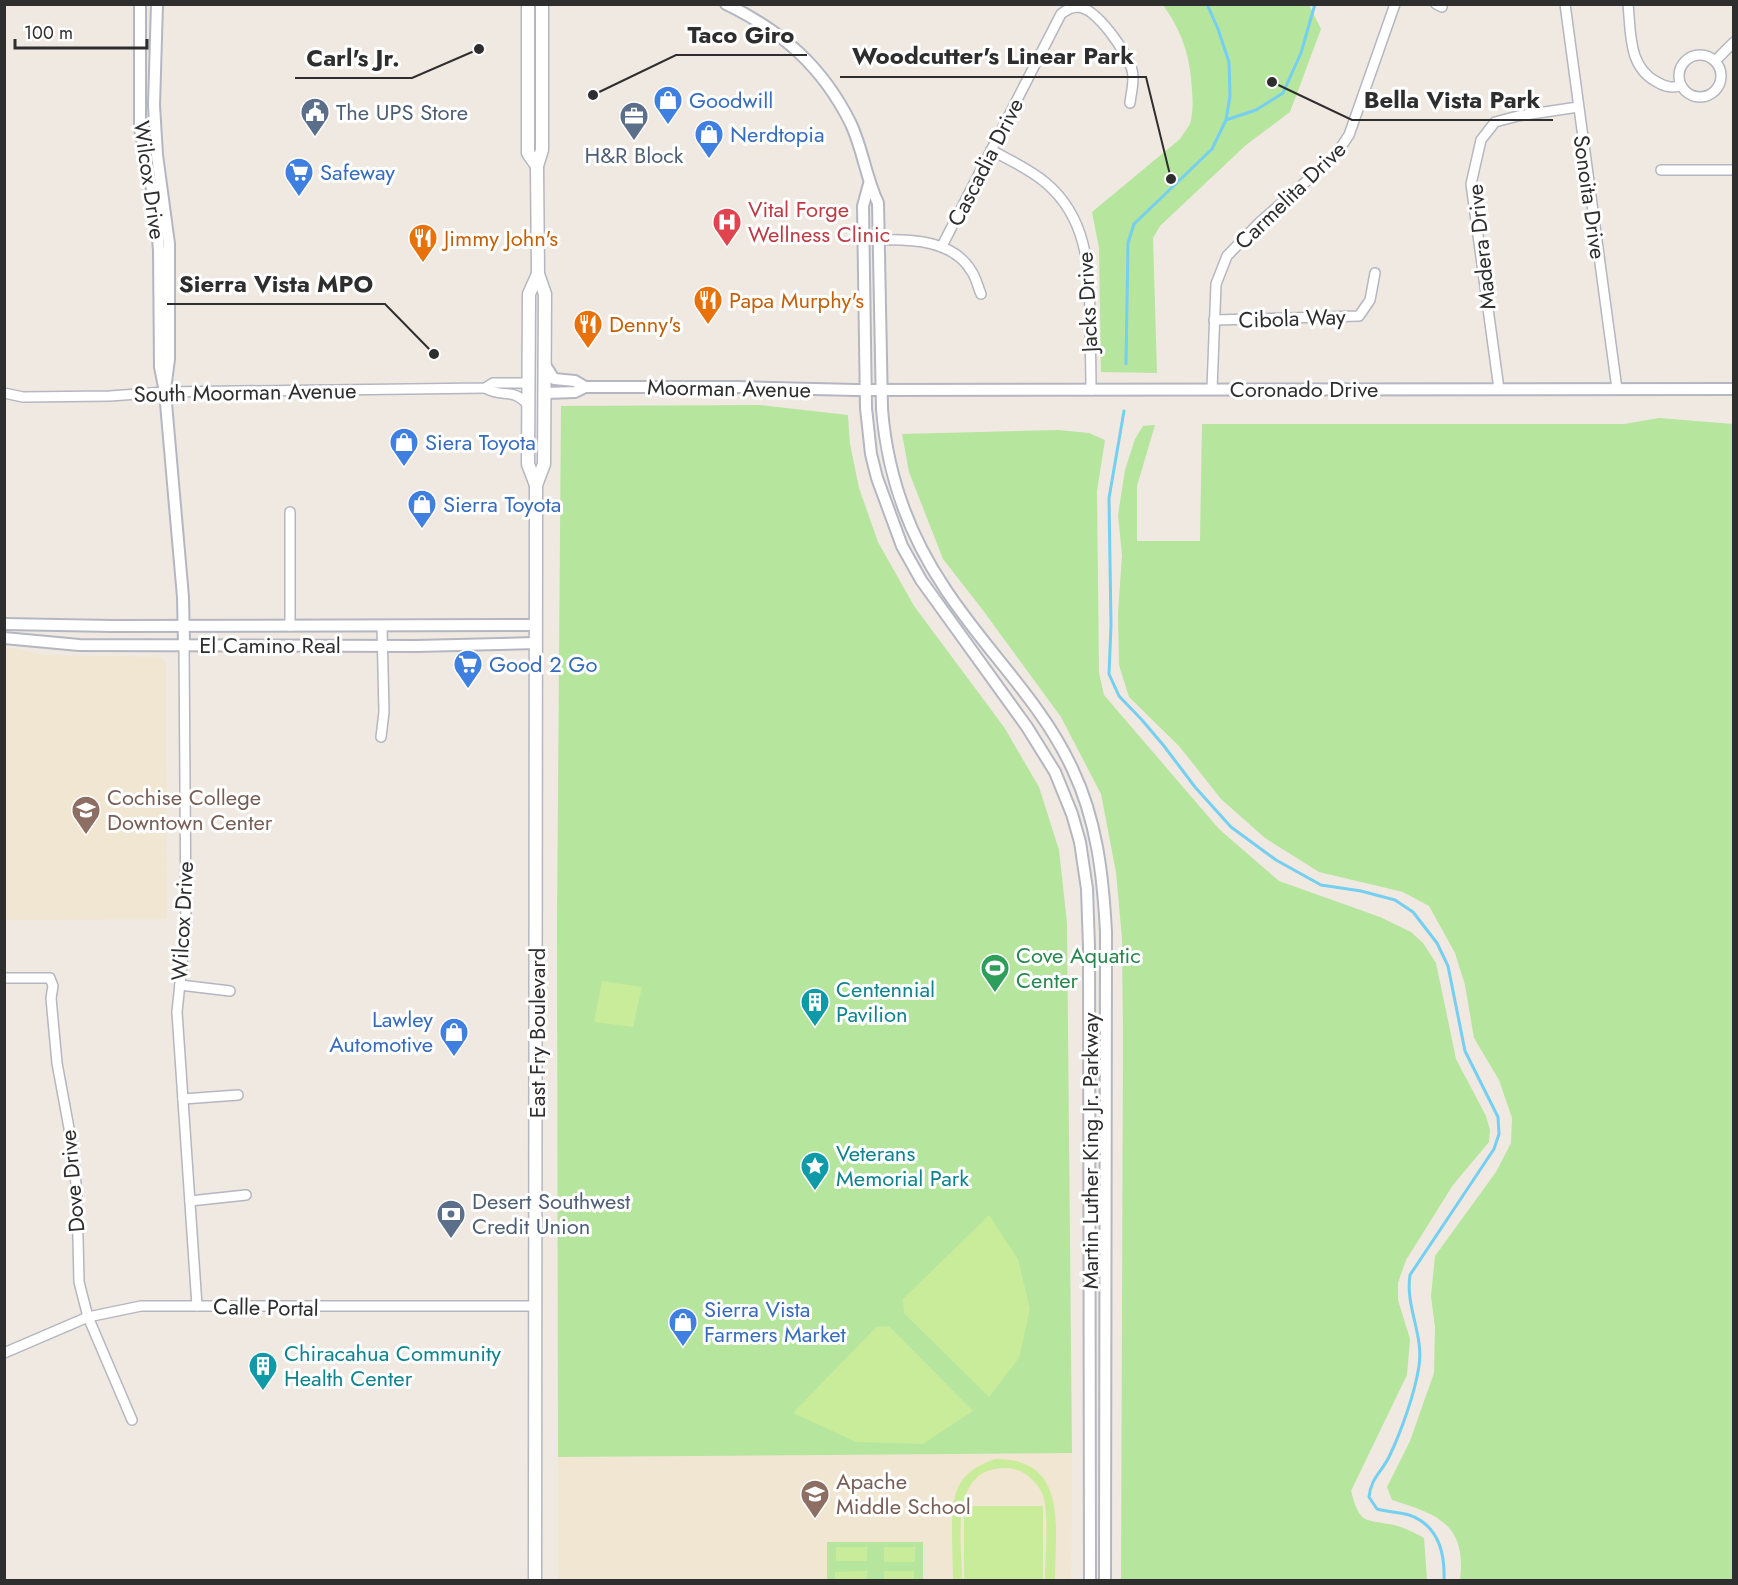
<svg xmlns="http://www.w3.org/2000/svg" width="1738" height="1585" font-family="Jost,sans-serif">
	<rect width="100%" height="100%" fill="#efe9e1"/>
	<!-- education -->
	<g fill="#f0e6d1">
		<path d="M14,648L42,655L158,657L164,660L166,665L167,919L5,920L4,653L7,649Z"/>
		<path d="M1072,1453L1071,1580H558V1457Z"/>
	</g>
	<!-- green -->
	<g fill="#b6e59e">
		<path d="M1163,5H1309L1321,29L1290,112L1246,145L1160,226L1153,238L1157,373L1101,372L1099,248L1092,212L1180,139C1183,134 1187,129 1190,124C1193,113 1193,102 1192,91C1191,58 1182,31 1163,5Z"/>
		<path d="M759,405L848,415L850,444L859,488L878,542L914,606L1004,727L1039,787L1059,850L1067,923L1072,1453L558,1457L557,925L561,406Z"/>
		<path d="M1659,418L1733,424V1580H1460C1467,1525 1438,1514 1392,1500L1387,1487L1410,1441L1434,1373L1435,1327L1431,1296L1435,1256L1496,1172L1511,1143L1512,1118L1499,1080L1474,1038L1465,985L1455,953L1429,906L1403,892L1319,872L1265,838L1221,799L1179,746L1129,697L1119,665L1118,614L1122,555L1118,515L1125,470L1135,439L1143,426L1155,425L1137,486V541H1200L1202,424H1624Z"/>
		<path d="M1058,430L1089,433L1105,440L1097,491L1099,673L1104,695L1219,829L1279,881L1380,917L1411,932L1423,943L1436,963L1456,1059L1486,1116L1490,1130L1489,1142L1453,1185L1406,1260L1398,1283V1300L1410,1339L1407,1375L1351,1491C1360,1525 1364,1519 1394,1525C1404,1527 1415,1533 1424,1538L1427,1580H1121L1123,1037L1122,939L1116,872L1101,794L1061,717L982,609L943,559L909,472L902,434Z"/>
		<rect x="827" y="1542" width="96" height="38"/>
	</g>
	<!-- pitch -->
	<g fill="#c9ec9a">
		<path d="M602,981L642,987L633,1027L594,1022Z"/>
		<path d="M989,1215L1018,1259L1030,1309L1019,1358L989,1397L904,1313L903,1299Z"/>
		<path d="M889,1326L973,1411L923,1444L856,1442L793,1413L876,1327Z"/>
		<path d="M995,1459C1069,1458 1055,1528 1055,1580H1045C1045,1559 1050,1511 1042,1493C1035,1479 1021,1468 1006,1468C948,1467 962,1542 962,1580H953C953,1565 952,1549 952,1533C952,1494 955,1473 995,1459Z"/>
		<rect x="964" y="1506" width="79" height="74"/>
		<rect x="836" y="1547" width="31" height="14"/>
		<rect x="884" y="1547" width="31" height="15"/>
		<path d="M867,1571V1580H835V1572Z"/>
		<rect x="884" y="1571" width="30" height="9"/>
	</g>
	<g fill="none" stroke-linecap="round" stroke-linejoin="round">
		<!-- stream -->
		<g stroke="#75cff0" stroke-width="3">
			<path d="M1226,120L1256,110L1283,93L1301,53L1315,4"/>
			<path d="M1126,364L1128,243L1134,224L1212,149L1226,120L1230,96L1229,62L1218,29L1207,4"/>
			<path d="M1124,411L1109,498L1111,625L1109,674L1119,696L1142,720L1164,746L1195,787L1231,827L1276,860L1321,885L1361,891L1395,900L1413,912L1437,943L1448,966L1465,1051L1498,1117L1499,1134L1494,1149L1410,1275C1405,1306 1424,1335 1419,1366C1415,1393 1401,1432 1389,1457C1381,1473 1371,1478 1369,1497L1377,1509C1388,1512 1399,1512 1409,1515C1438,1525 1445,1553 1444,1580"/>
		</g>
		<!-- minor casing -->
		<g stroke="#b4b7c1" stroke-width="12">
			<g id="minor">
				<path d="M1436,4L1442,7"/>
				<path d="M1565,4L1617,389"/>
				<path d="M1628,4C1631,33 1628,67 1657,82C1666,87 1671,88 1680,86"/>
				<circle cx="1700" cy="76" r="21"/>
				<path d="M1716,60L1734,42"/>
				<path d="M991,150C1009,160 1030,169 1046,183C1087,218 1089,266 1090,316C1090,341 1091,365 1091,390"/>
				<path d="M1661,170H1734"/>
				<path d="M879,240C911,239 954,240 972,272C976,278 978,287 981,294"/>
				<path d="M942,246L1061,14C1066,10 1071,7 1078,7C1097,8 1127,53 1132,70C1135,80 1131,93 1130,103"/>
				<path d="M1214,320L1359,316L1370,300L1375,273"/>
				<path d="M485,388C503,399 512,386 529,406"/>
				<path d="M1212,389L1216,284L1227,256L1260,222L1335,156L1349,135L1395,4"/>
				<path d="M1499,389L1471,184L1481,140L1495,122L1518,116L1578,107"/>
				<path d="M4,393L23,397L110,396L165,392L485,388L493,383H529"/>
				<path d="M290,626V512"/>
				<path d="M184,645L186,925L177,1012L197,1306"/>
				<path d="M381,737L384,712L382,626"/>
				<path d="M4,978H50L53,986L51,998L57,1063L73,1150L77,1196L79,1282L88,1317L132,1420"/>
				<path d="M180,985L230,991"/>
				<path d="M183,1099L238,1095"/>
				<path d="M190,1201L246,1195"/>
				<path d="M4,1353L88,1317L141,1306H536"/>
			</g>
		</g>
		<!-- tertiary casing -->
		<g stroke="#b4b7c1" stroke-width="14">
			<g id="tertiary">
				<path d="M140,4V129L155,204L159,250L160,367L165,392L183,597L184,645"/>
				<path d="M157,4L154,105L157,155L169,244V359L166,382"/>
				<path d="M726,4C782,31 823,67 851,124C863,150 866,178 878,203L882,409C887,473 908,533 944,587C984,649 1041,701 1072,768C1097,820 1103,876 1106,932L1105,1580"/>
				<path d="M869,184L863,206L866,408L871,454L877,478L902,546L921,580L1027,727L1055,772L1072,814L1080,842L1087,889L1089,947L1090,1580"/>
				<path d="M545,365L554,379L575,381L585,387"/>
				<path d="M545,393L575,392L585,387H737L856,390L1734,389"/>
				<path d="M4,624L112,626L536,625"/>
				<path d="M4,638L79,645L416,646L536,643"/>
			</g>
		</g>
		<!-- secondary casing -->
		<g stroke="#b4b7c1" stroke-width="15">
			<g id="secondary">
				<path d="M528,4V153L537,166"/>
				<path d="M536,485L528,464L529,294L538,274"/>
				<path d="M535,1580L536,485L544,464L545,294L538,274L537,166L542,150V4"/>
			</g>
		</g>
		<!-- minor -->
		<use href="#minor" stroke="#fff" stroke-width="9"/>
		<!-- tertiary -->
		<use href="#tertiary" stroke="#fff" stroke-width="10"/>
		<!-- secondary -->
		<use href="#secondary" stroke="#fff" stroke-width="12"/>
	</g>
	<!-- icons -->
	<defs>
		<g id="shop-pin" transform="scale(1.5)"><path d="M0 17L-7.5 6A9.5 9.5 0 1 1 7.5 6Z" fill="#3f7fe0" stroke="#fff"/><path d="M-5-2.5h2.3a2.7 3.5 0 0 1 5.4 0H5L5.5 6h-11ZM-1.5-2.5h3a1.5 2.3 0 0 0-3 0Z" fill="#fff"/></g>
		<g id="civic-pin" transform="scale(1.5)"><path d="M0 17L-7.5 6A9.5 9.5 0 1 1 7.5 6Z" fill="#5c6f8a" stroke="#fff"/><path d="M-.6-6.5H3V-4.5H.6V-3L4-1V1h2V6H-6V1h2V-1L-.6-3ZM-1.2 2.5V6h2.4V2.5Z" fill="#fff"/></g>
		<g id="office-pin" transform="scale(1.5)"><path d="M0 17L-7.5 6A9.5 9.5 0 1 1 7.5 6Z" fill="#5c6f8a" stroke="#fff"/><path d="M-6-3h4V-5.5h4V-3h4V5H-6ZM-1-4.5V-3h2v-1.5ZM-6 0V1H6V0Z" fill="#fff"/></g>
		<g id="supermarket-pin" transform="scale(1.5)"><path d="M0 17L-7.5 6A9.5 9.5 0 1 1 7.5 6Z" fill="#3f7fe0" stroke="#fff"/><path d="M-6-5.5h2.5l.6 2H6L4.5 2H-2.5L-4.4-4H-6ZM-1.5 3.2a1.3 1.3 0 1 0 .1 0ZM3 3.2a1.3 1.3 0 1 0 .1 0Z" fill="#fff"/></g>
		<g id="hospital-pin" transform="scale(1.5)"><path d="M0 17L-7.5 6A9.5 9.5 0 1 1 7.5 6Z" fill="#e0444e" stroke="#fff"/><path d="M-5-5h3v3.5h4V-5h3V5h-3V1.5h-4V5h-3Z" fill="#fff"/></g>
		<g id="restaurant-pin" transform="scale(1.5)"><path d="M0 17L-7.5 6A9.5 9.5 0 1 1 7.5 6Z" fill="#e8710a" stroke="#fff"/><path d="M-5-6h1v4h1v-4h1v4h1v-4h1v5L-1.5 .5V6h-2V.5L-5-1ZM5-6V6H3V1.5H1.5Q1.5-4 5-6Z" fill="#fff"/></g>
		<g id="university-pin" transform="scale(1.5)"><path d="M0 17L-7.5 6A9.5 9.5 0 1 1 7.5 6Z" fill="#8d6e63" stroke="#fff"/><path d="M0-5L7-2L0 1L-7-2ZM-4 1L0 2.5L4 1V4Q0 6-4 4Z" fill="#fff"/></g>
		<g id="stadium-pin" transform="scale(1.5)"><path d="M0 17L-7.5 6A9.5 9.5 0 1 1 7.5 6Z" fill="#2e9e5b" stroke="#fff"/><path d="M0-5a6.5 5 0 1 0 0 10a6.5 5 0 1 0 0-10ZM-3.5-1.8h7v3.6h-7Z" fill="#fff"/></g>
		<g id="building-pin" transform="scale(1.5)"><path d="M0 17L-7.5 6A9.5 9.5 0 1 1 7.5 6Z" fill="#0f9aa8" stroke="#fff"/><path d="M-4-6H4V6H1V3H-1V6H-4ZM-2.5-4.3h1.7v1.8h-1.7ZM.8-4.3h1.7v1.8H.8ZM-2.5-1h1.7V.8h-1.7ZM.8-1h1.7V.8H.8Z" fill="#fff"/></g>
		<g id="sight-pin" transform="scale(1.5)"><path d="M0 17L-7.5 6A9.5 9.5 0 1 1 7.5 6Z" fill="#0f9aa8" stroke="#fff"/><path d="M0-6L1.8-2.2L6-1.7L2.9 1.2L3.7 5.4L0 3.3L-3.7 5.4L-2.9 1.2L-6-1.7L-1.8-2.2Z" fill="#fff"/></g>
		<g id="bank-pin" transform="scale(1.5)"><path d="M0 17L-7.5 6A9.5 9.5 0 1 1 7.5 6Z" fill="#5c6f8a" stroke="#fff"/><path d="M-6-4H6V4H-6ZM0-2.3a2.3 2.3 0 1 0 0 4.6a2.3 2.3 0 1 0 0-4.6Z" fill="#fff"/></g>
		<g id="school-pin" transform="scale(1.5)"><path d="M0 17L-7.5 6A9.5 9.5 0 1 1 7.5 6Z" fill="#8d6e63" stroke="#fff"/><path d="M0-5L7-2L0 1L-7-2ZM-4 1L0 2.5L4 1V4Q0 6-4 4Z" fill="#fff"/></g>
	</defs>
	<g fill-rule="evenodd">
		<use href="#shop-pin" x="668" y="100"/>
		<use href="#civic-pin" x="315" y="112"/>
		<use href="#office-pin" x="634" y="116"/>
		<use href="#shop-pin" x="709" y="134"/>
		<use href="#supermarket-pin" x="299" y="172"/>
		<use href="#hospital-pin" x="727" y="222"/>
		<use href="#restaurant-pin" x="423" y="238"/>
		<use href="#restaurant-pin" x="708" y="300"/>
		<use href="#restaurant-pin" x="588" y="324"/>
		<use href="#shop-pin" x="404" y="442"/>
		<use href="#shop-pin" x="422" y="504"/>
		<use href="#supermarket-pin" x="468" y="664"/>
		<use href="#university-pin" x="86" y="810"/>
		<use href="#stadium-pin" x="995" y="968"/>
		<use href="#building-pin" x="815" y="1002"/>
		<use href="#shop-pin" x="454" y="1032"/>
		<use href="#sight-pin" x="815" y="1166"/>
		<use href="#bank-pin" x="451" y="1214"/>
		<use href="#shop-pin" x="683" y="1322"/>
		<use href="#building-pin" x="263" y="1366"/>
		<use href="#school-pin" x="815" y="1494"/>
	</g>
	<g text-anchor="middle" dominant-baseline="central" stroke-width="6" stroke-linejoin="round" paint-order="stroke">
		<!-- shop labels -->
		<g font-size="22" fill="#366cbe" stroke="#fff" text-anchor="start">
			<text x="689" y="100">Goodwill</text>
			<text x="730" y="134">Nerdtopia</text>
			<text x="320" y="172">Safeway</text>
			<text x="425" y="442">Siera Toyota</text>
			<text x="443" y="504">Sierra Toyota</text>
			<text x="489" y="664">Good 2 Go</text>
			<text x="433" y="1019" text-anchor="end">Lawley<tspan x="433" dy="25">Automotive</tspan></text>
			<text x="704" y="1309">Sierra Vista<tspan x="704" dy="25">Farmers Market</tspan></text>
		</g>
		<!-- service labels -->
		<g font-size="22" fill="#4e5e75" stroke="#fff" text-anchor="start">
			<text x="336" y="112">The UPS Store</text>
			<text x="634" y="155" text-anchor="middle">H&amp;R Block</text>
			<text x="472" y="1201">Desert Southwest<tspan x="472" dy="25">Credit Union</tspan></text>
		</g>
		<!-- street labels -->
		<g font-size="22" fill="#2e2e2e" stroke="#fff">
			<text transform="translate(985 162) rotate(-63)">Cascadia Drive</text>
			<text transform="translate(150 180) rotate(82)">Wilcox Drive</text>
			<text transform="translate(1290 195) rotate(-44)">Carmelita Drive</text>
			<text transform="translate(1590 197) rotate(82)">Sonoita Drive</text>
			<text transform="translate(1481 247) rotate(-96)">Madera Drive</text>
			<text transform="translate(1087 302) rotate(-93)">Jacks Drive</text>
			<text transform="translate(1292 318) rotate(-2)">Cibola Way</text>
			<text transform="translate(729 388) rotate(1)">Moorman Avenue</text>
			<text x="1304" y="389">Coronado Drive</text>
			<text transform="translate(245 392) rotate(-1)">South Moorman Avenue</text>
			<text x="270" y="645">El Camino Real</text>
			<text transform="translate(182 921) rotate(-87)">Wilcox Drive</text>
			<text transform="translate(537 1033) rotate(-90)">East Fry Boulevard</text>
			<text transform="translate(1090 1151) rotate(-90)">Martin Luther King Jr. Parkway</text>
			<text transform="translate(72 1181) rotate(-95)">Dove Drive</text>
			<text transform="translate(266 1307) rotate(1)">Calle Portal</text>
		</g>
		<!-- health labels -->
		<g font-size="22" fill="#be3a42" stroke="#fff" text-anchor="start">
			<text x="748" y="209">Vital Forge<tspan x="748" dy="25">Wellness Clinic</tspan></text>
		</g>
		<!-- food labels -->
		<g font-size="22" fill="#c56008" stroke="#fff" text-anchor="start">
			<text x="444" y="238">Jimmy John's</text>
			<text x="729" y="300">Papa Murphy's</text>
			<text x="609" y="324">Denny's</text>
		</g>
		<!-- education labels -->
		<g font-size="22" fill="#785e54" stroke="#fff" text-anchor="start">
			<text x="107" y="797">Cochise College<tspan x="107" dy="25">Downtown Center</tspan></text>
			<text x="836" y="1481">Apache<tspan x="836" dy="25">Middle School</tspan></text>
		</g>
		<!-- leisure labels -->
		<g font-size="22" fill="#27864d" stroke="#fff" text-anchor="start">
			<text x="1016" y="955">Cove Aquatic<tspan x="1016" dy="25">Center</tspan></text>
		</g>
		<!-- culture labels -->
		<g font-size="22" fill="#0d838f" stroke="#fff" text-anchor="start">
			<text x="836" y="989">Centennial<tspan x="836" dy="25">Pavilion</tspan></text>
			<text x="836" y="1153">Veterans<tspan x="836" dy="25">Memorial Park</tspan></text>
			<text x="284" y="1353">Chiracahua Community<tspan x="284" dy="25">Health Center</tspan></text>
		</g>
	</g>
	<!-- callouts -->
	<path fill="none" stroke="#2e2e2e" stroke-width="2" d="M593 95L676 55H807M1171 179L1146 77H840M479 49L412 78H295M1272 82L1352 120H1553M434 354L385 304H167"/>
	<g fill="#2e2e2e" stroke="#fff" stroke-width="2">
		<circle cx="593" cy="95" r="6"/>
		<circle cx="1171" cy="179" r="6"/>
		<circle cx="479" cy="49" r="6"/>
		<circle cx="1272" cy="82" r="6"/>
		<circle cx="434" cy="354" r="6"/>
	</g>
	<g font-size="24" text-anchor="middle" font-weight="bold" fill="#2e2e2e" stroke="#fff" stroke-width="6" stroke-linejoin="round" paint-order="stroke">
		<text x="741" y="43">Taco Giro</text>
		<text x="993" y="64">Woodcutter's Linear Park</text>
		<text x="353" y="66">Carl's Jr.</text>
		<text x="1452" y="108">Bella Vista Park</text>
		<text x="276" y="292">Sierra Vista MPO</text>
	</g>
	<!-- border -->
	<rect width="1738" height="1585" fill="none" stroke="#2e2e2e" stroke-width="12"/>
	<!-- scale -->
	<path d="M15 39v9h132v-9" fill="none" stroke="#2e2e2e" stroke-width="3"/>
	<text x="24" y="39" font-size="18" fill="#2e2e2e" stroke="#ffffff" stroke-width="4.5" paint-order="stroke">100 m</text>
</svg>
